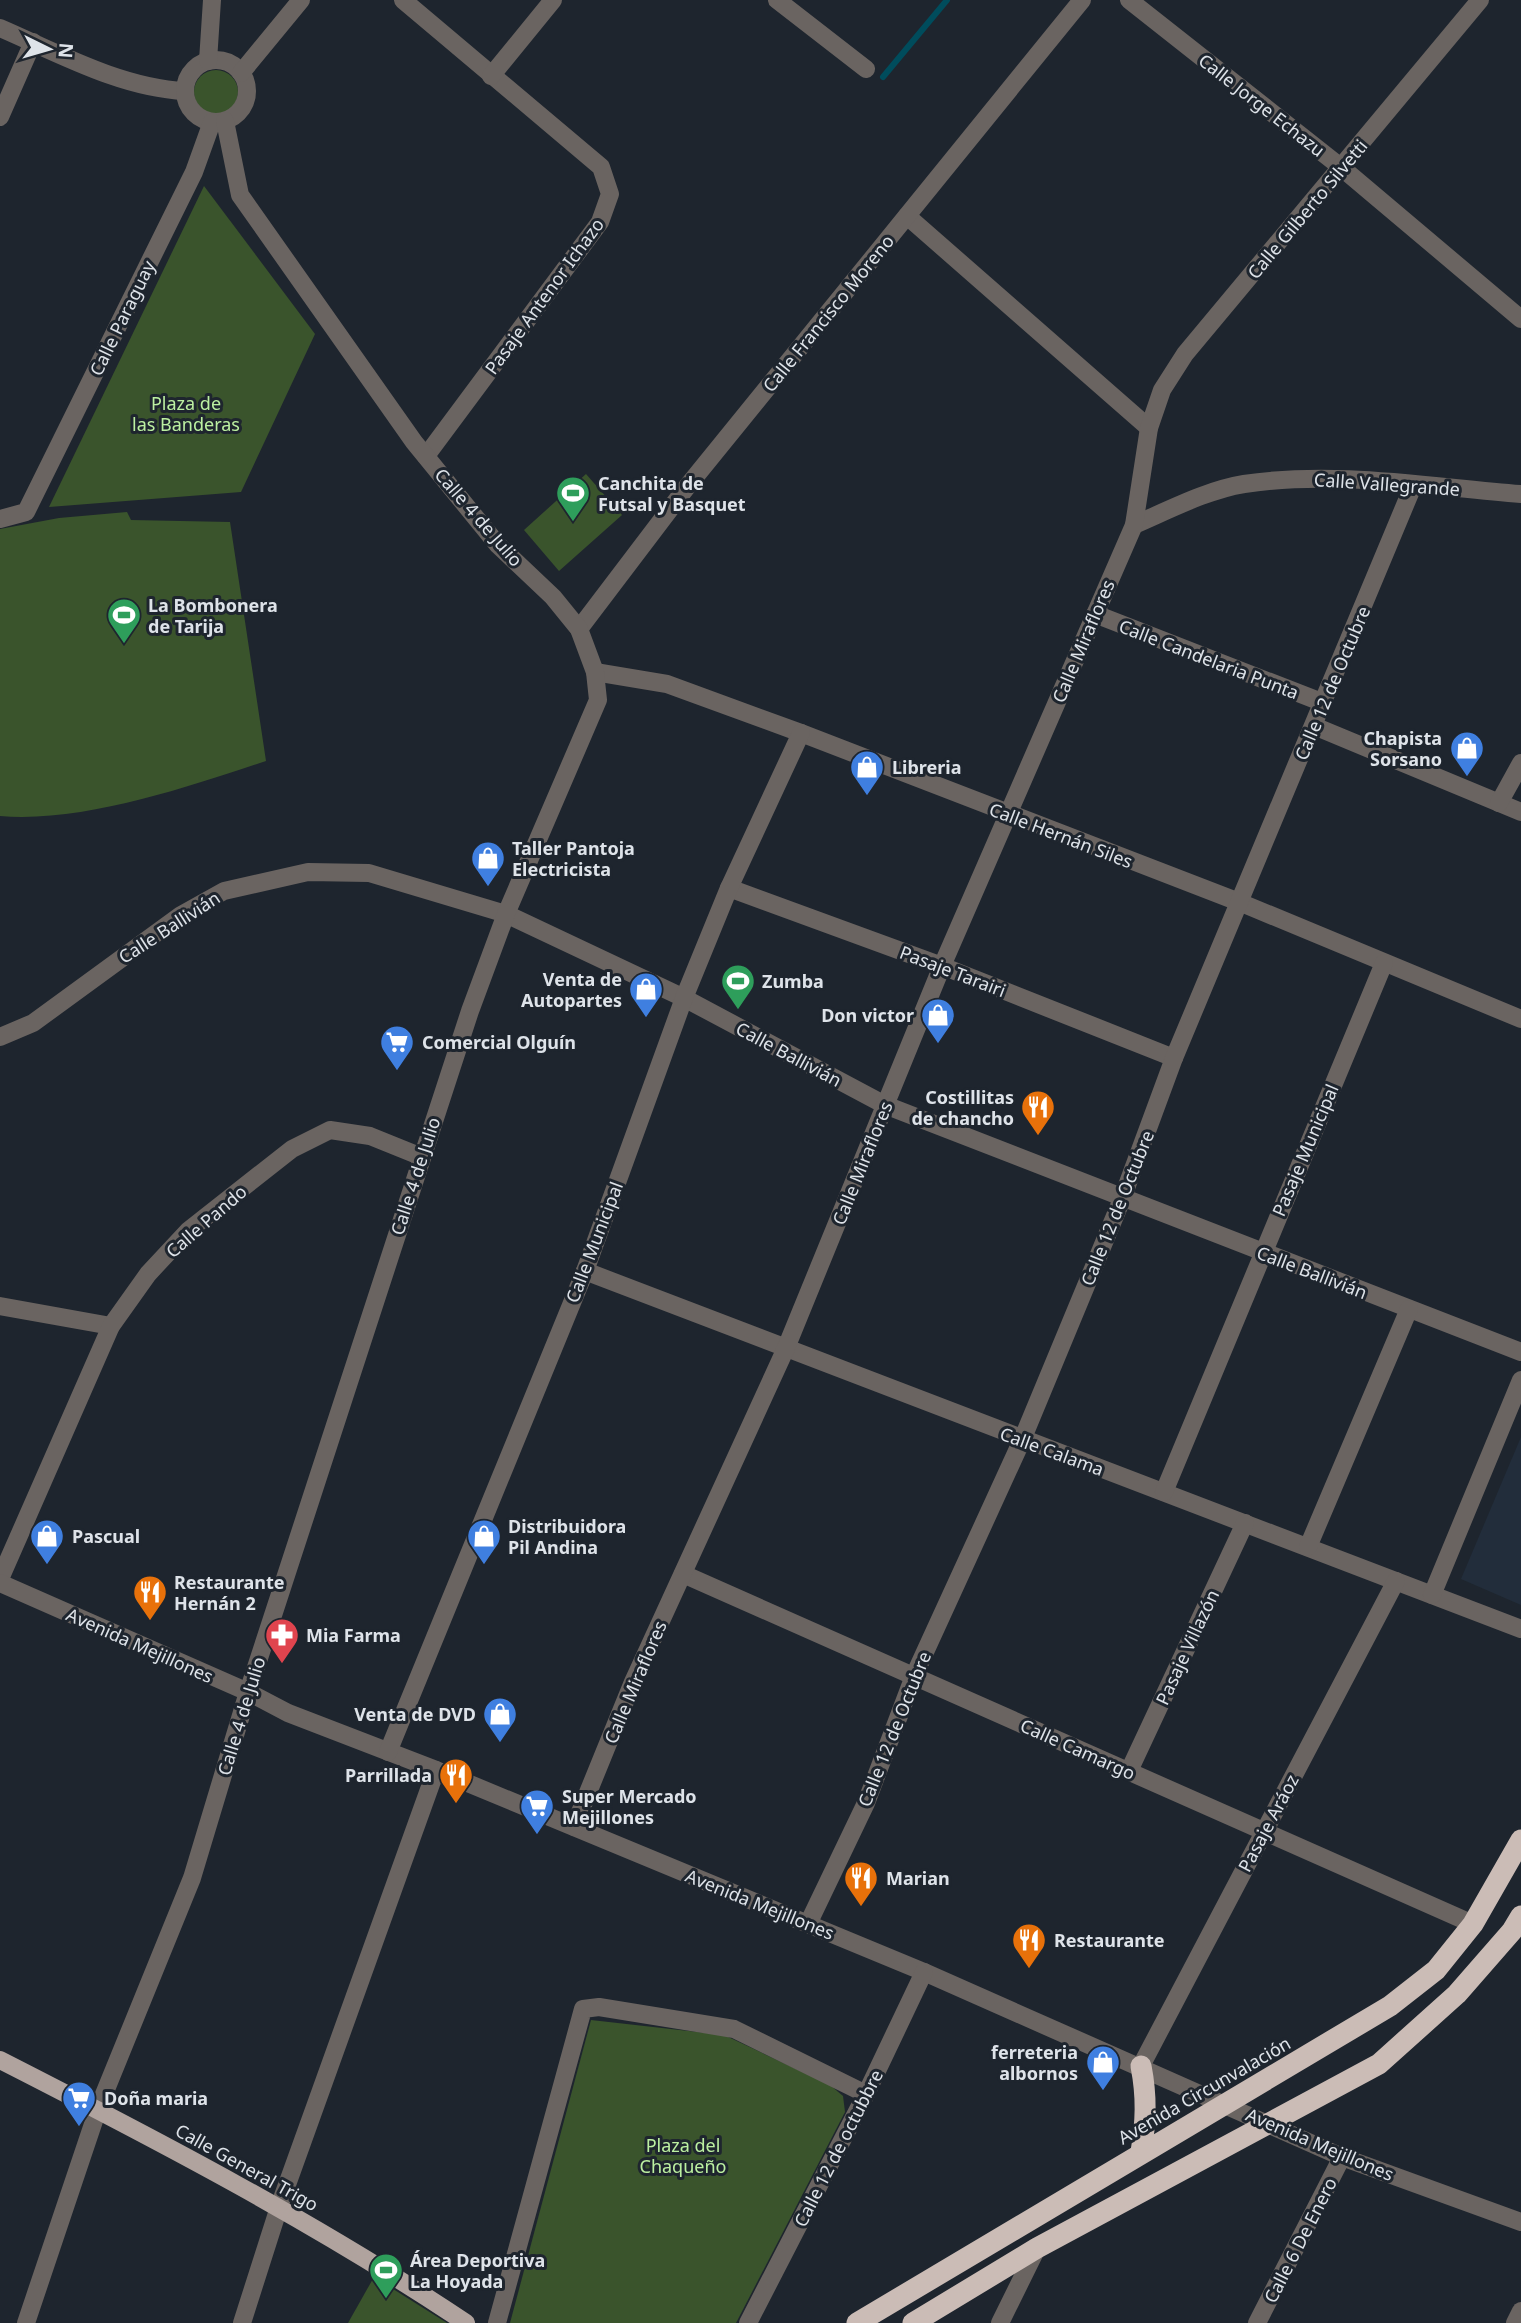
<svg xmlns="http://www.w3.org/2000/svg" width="1521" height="2323" font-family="'Noto Sans',sans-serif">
	<rect width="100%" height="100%" fill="#1e252e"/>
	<!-- built -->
	<path fill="#222d3b" d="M1521,1437V1605L1461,1579Z"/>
	<!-- green -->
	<g fill="#3a542c">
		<circle cx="216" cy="92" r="22"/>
		<path d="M204,186L315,334L241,492L49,507Z"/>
		<path d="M586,474L622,515L559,571L524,530Z"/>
		<path d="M127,512L131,520L230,522L266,761C187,787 84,823 0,816V529L59,518Z"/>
		<path d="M591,2020L724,2035L830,2085L843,2096L845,2112L736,2323H510Z"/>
		<path d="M374,2277L447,2323H348Z"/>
	</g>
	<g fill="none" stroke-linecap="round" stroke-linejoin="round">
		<!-- stream -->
		<path stroke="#004c5c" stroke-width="6" d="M883,77L947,0"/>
		<!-- minor -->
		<g stroke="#6a6461" stroke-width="18">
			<path d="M403,0L601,167L610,194L600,222L426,456"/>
			<path d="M777,0L866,69"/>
			<path d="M1129,0L1342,168L1521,319"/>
			<path d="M0,28C58,53 121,88 185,91"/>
			<circle cx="216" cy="91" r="31"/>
			<path d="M208,61L212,0"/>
			<path d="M241,73L301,0"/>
			<path d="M491,76L553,0"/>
			<path d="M0,117L33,42"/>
			<path d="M907,216L1149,428"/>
			<path d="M0,519L26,512L194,172L212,122"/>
			<path d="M1134,525C1169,510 1207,490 1244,484C1335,470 1430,487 1521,494"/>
			<path d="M1095,614L1324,703"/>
			<path d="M579,629L686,488L1082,0"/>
			<path d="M595,672L667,684L801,733L1239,902L1521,1019"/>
			<path d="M1314,726L1521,812"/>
			<path d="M1499,803L1521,763"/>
			<path d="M729,888L942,966L1174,1058"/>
			<path d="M0,1037L33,1023L181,915L224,891L308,872L369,873L506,914L684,998L885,1105L1521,1352"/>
			<path d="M585,1271L1521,1629"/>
			<path d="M0,1306L111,1326"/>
			<path d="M1164,1492L1384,963"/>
			<path d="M1308,1547L1409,1309"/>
			<path d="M683,1574L1473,1924"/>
			<path d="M0,1579L111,1326L148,1274L189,1230L292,1149L330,1130L370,1136L422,1157"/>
			<path d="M0,1583L248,1692L288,1713L436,1770L924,1972L1342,2157L1521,2222"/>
			<path d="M1432,1595L1521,1380"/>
			<path d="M388,1752L585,1271L684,998L729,888L801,733"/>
			<path d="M1129,1771L1245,1523"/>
			<path d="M574,1827L633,1682L786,1348L942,966L1134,525L1149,428L1162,390L1185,354L1480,0"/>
			<path d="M808,1924L866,1803L914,1676L1022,1440L1122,1199L1174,1058L1413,486"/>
			<path d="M1141,2066L1396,1581"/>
			<path d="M26,2323L98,2109L192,1878L248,1692L470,1011L506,914L598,700L595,672L579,629L553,597L498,545L414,442L240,195L225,121"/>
			<path d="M242,2323L279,2207L436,1770"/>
			<path d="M497,2323L583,2009L599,2007L734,2029L866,2094"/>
			<path d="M748,2323L866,2094L924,1972"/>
			<path d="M1000,2323L1037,2248"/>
			<path d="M1257,2323L1342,2157"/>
			<path d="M1515,2323L1521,2311"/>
		</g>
		<!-- major -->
		<path stroke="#b0a39e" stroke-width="18" d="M0,2060C159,2141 318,2224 466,2323"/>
		<!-- highway -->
		<g stroke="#cbbcb6" stroke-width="21">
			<path d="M1141,2152C1146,2122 1147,2097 1141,2066"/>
			<path d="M857,2323L1390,2006L1436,1970L1473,1924L1521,1840"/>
			<path d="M913,2323L1037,2248L1379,2064L1457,1994L1512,1931L1521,1916"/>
		</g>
	</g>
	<!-- icons -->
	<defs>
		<g id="stadium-pin" transform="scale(1.75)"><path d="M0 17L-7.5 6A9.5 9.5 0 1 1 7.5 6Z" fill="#2e9e5b" stroke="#1e252e"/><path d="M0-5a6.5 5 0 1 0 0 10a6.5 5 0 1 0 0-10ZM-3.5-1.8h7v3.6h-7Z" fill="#fff"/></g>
		<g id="shop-pin" transform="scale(1.75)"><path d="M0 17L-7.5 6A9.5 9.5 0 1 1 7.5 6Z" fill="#3f7fe0" stroke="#1e252e"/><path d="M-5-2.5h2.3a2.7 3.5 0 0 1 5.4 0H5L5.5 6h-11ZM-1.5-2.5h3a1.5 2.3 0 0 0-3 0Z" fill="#fff"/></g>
		<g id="supermarket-pin" transform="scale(1.75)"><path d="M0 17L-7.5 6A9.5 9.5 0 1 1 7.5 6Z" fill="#3f7fe0" stroke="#1e252e"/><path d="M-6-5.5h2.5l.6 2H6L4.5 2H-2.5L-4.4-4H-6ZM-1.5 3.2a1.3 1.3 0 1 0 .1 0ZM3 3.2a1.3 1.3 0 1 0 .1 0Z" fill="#fff"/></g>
		<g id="restaurant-pin" transform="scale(1.75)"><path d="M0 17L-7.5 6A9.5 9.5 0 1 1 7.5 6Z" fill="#e8710a" stroke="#1e252e"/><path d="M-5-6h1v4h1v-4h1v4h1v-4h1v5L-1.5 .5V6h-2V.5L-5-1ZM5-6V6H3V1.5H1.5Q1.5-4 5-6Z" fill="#fff"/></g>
		<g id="pharmacy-pin" transform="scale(1.75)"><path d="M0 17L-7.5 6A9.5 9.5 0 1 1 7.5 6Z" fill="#e0444e" stroke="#1e252e"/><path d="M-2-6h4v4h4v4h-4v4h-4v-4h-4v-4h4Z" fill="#fff"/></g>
	</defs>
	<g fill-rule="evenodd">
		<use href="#stadium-pin" x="573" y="493"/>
		<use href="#stadium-pin" x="124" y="615"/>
		<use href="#shop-pin" x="1467" y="748"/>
		<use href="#shop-pin" x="867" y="767"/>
		<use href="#shop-pin" x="488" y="858"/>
		<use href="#stadium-pin" x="738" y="981"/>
		<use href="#shop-pin" x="646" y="989"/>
		<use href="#shop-pin" x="938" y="1015"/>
		<use href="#supermarket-pin" x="397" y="1042"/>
		<use href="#restaurant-pin" x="1038" y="1107"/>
		<use href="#shop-pin" x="47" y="1536"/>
		<use href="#shop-pin" x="484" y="1536"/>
		<use href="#restaurant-pin" x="150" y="1592"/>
		<use href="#pharmacy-pin" x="282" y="1635"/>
		<use href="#shop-pin" x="500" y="1714"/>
		<use href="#restaurant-pin" x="456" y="1775"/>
		<use href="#supermarket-pin" x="537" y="1806"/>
		<use href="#restaurant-pin" x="861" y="1878"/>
		<use href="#restaurant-pin" x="1029" y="1940"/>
		<use href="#shop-pin" x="1103" y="2062"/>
		<use href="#supermarket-pin" x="79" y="2098"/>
		<use href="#stadium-pin" x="386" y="2270"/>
	</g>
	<g text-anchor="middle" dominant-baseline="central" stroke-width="6" stroke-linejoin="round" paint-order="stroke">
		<!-- street labels -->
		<g font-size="18" fill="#dee3e9" stroke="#1e252e">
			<text transform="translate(1262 105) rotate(38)">Calle Jorge Echazu</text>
			<text transform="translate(1307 209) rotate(-50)">Calle Gilberto Silvetti</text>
			<text transform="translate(544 296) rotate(-54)">Pasaje Antenor Ichazo</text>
			<text transform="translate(828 313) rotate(-51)">Calle Francisco Moreno</text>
			<text transform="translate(122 318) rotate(-64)">Calle Paraguay</text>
			<text transform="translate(1387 484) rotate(4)">Calle Vallegrande</text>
			<text transform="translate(479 517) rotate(49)">Calle 4 de Julio</text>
			<text transform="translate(1083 641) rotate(-67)">Calle Miraflores</text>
			<text transform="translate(1209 659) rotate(21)">Calle Candelaria Punta</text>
			<text transform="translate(1332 683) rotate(-67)">Calle 12 de Octubre</text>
			<text transform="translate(1061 835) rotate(21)">Calle Hernán Siles</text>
			<text transform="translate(169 927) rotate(-33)">Calle Ballivián</text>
			<text transform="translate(953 971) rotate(21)">Pasaje Tarairi</text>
			<text transform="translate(789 1054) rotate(28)">Calle Ballivián</text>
			<text transform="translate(1305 1150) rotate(-67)">Pasaje Municipal</text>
			<text transform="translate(862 1163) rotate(-68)">Calle Miraflores</text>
			<text transform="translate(415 1176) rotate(-72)">Calle 4 de Julio</text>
			<text transform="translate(1117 1208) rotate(-68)">Calle 12 de Octubre</text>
			<text transform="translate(206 1221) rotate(-41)">Calle Pando</text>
			<text transform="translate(594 1242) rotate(-69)">Calle Municipal</text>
			<text transform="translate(1312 1272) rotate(21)">Calle Ballivián</text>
			<text transform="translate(1052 1451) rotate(20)">Calle Calama</text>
			<text transform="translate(140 1645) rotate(24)">Avenida Mejillones</text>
			<text transform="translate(1187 1647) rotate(-65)">Pasaje Villazón</text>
			<text transform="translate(635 1682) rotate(-67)">Calle Miraflores</text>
			<text transform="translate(241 1716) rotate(-73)">Calle 4 de Julio</text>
			<text transform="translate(894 1729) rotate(-68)">Calle 12 de Octubre</text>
			<text transform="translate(1078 1749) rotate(24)">Calle Camargo</text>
			<text transform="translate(1268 1823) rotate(-62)">Pasaje Aráoz</text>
			<text transform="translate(760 1904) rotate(22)">Avenida Mejillones</text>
			<text transform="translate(1204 2090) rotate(-30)">Avenida Circunvalación</text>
			<text transform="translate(1320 2144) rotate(23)">Avenida Mejillones</text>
			<text transform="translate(838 2148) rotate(-63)">Calle 12 de octubbre</text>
			<text transform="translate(247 2167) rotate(29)">Calle General Trigo</text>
			<text transform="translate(1300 2240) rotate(-63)">Calle 6 De Enero</text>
		</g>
		<!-- park labels -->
		<g font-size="18" fill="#bcf0a1" stroke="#1e252e">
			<text x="186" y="403">Plaza de<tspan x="186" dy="21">las Banderas</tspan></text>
			<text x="683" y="2145">Plaza del<tspan x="683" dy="21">Chaqueño</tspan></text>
		</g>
		<!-- poi labels -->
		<g font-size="18" font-weight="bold" fill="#dee3e9" stroke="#1e252e" text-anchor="start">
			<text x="598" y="483">Canchita de<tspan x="598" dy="21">Futsal y Basquet</tspan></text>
			<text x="148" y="605">La Bombonera<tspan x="148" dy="21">de Tarija</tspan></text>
			<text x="1442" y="738" text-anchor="end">Chapista<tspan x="1442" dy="21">Sorsano</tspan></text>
			<text x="892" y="767">Libreria</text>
			<text x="512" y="848">Taller Pantoja<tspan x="512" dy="21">Electricista</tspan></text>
			<text x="622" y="979" text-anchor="end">Venta de<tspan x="622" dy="21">Autopartes</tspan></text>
			<text x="762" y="981">Zumba</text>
			<text x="914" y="1015" text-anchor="end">Don victor</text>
			<text x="422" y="1042">Comercial Olguín</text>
			<text x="1014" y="1097" text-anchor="end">Costillitas<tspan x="1014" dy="21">de chancho</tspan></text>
			<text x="508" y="1526">Distribuidora<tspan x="508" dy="21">Pil Andina</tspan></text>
			<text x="72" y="1536">Pascual</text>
			<text x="174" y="1582">Restaurante<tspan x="174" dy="21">Hernán 2</tspan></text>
			<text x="306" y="1635">Mia Farma</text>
			<text x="476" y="1714" text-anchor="end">Venta de DVD</text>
			<text x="432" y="1775" text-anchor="end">Parrillada</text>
			<text x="562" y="1796">Super Mercado<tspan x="562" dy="21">Mejillones</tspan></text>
			<text x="886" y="1878">Marian</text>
			<text x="1054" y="1940">Restaurante</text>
			<text x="1078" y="2052" text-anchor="end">ferreteria<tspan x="1078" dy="21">albornos</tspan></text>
			<text x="104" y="2098">Doña maria</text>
			<text x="410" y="2260">Área Deportiva<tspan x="410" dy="21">La Hoyada</tspan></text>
		</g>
	</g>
	<!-- north arrow -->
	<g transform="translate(49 49) rotate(95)" stroke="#1e252e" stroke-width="5" paint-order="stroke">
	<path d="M0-5L12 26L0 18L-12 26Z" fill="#dee3e9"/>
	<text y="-10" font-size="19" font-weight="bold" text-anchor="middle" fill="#dee3e9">N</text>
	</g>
</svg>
